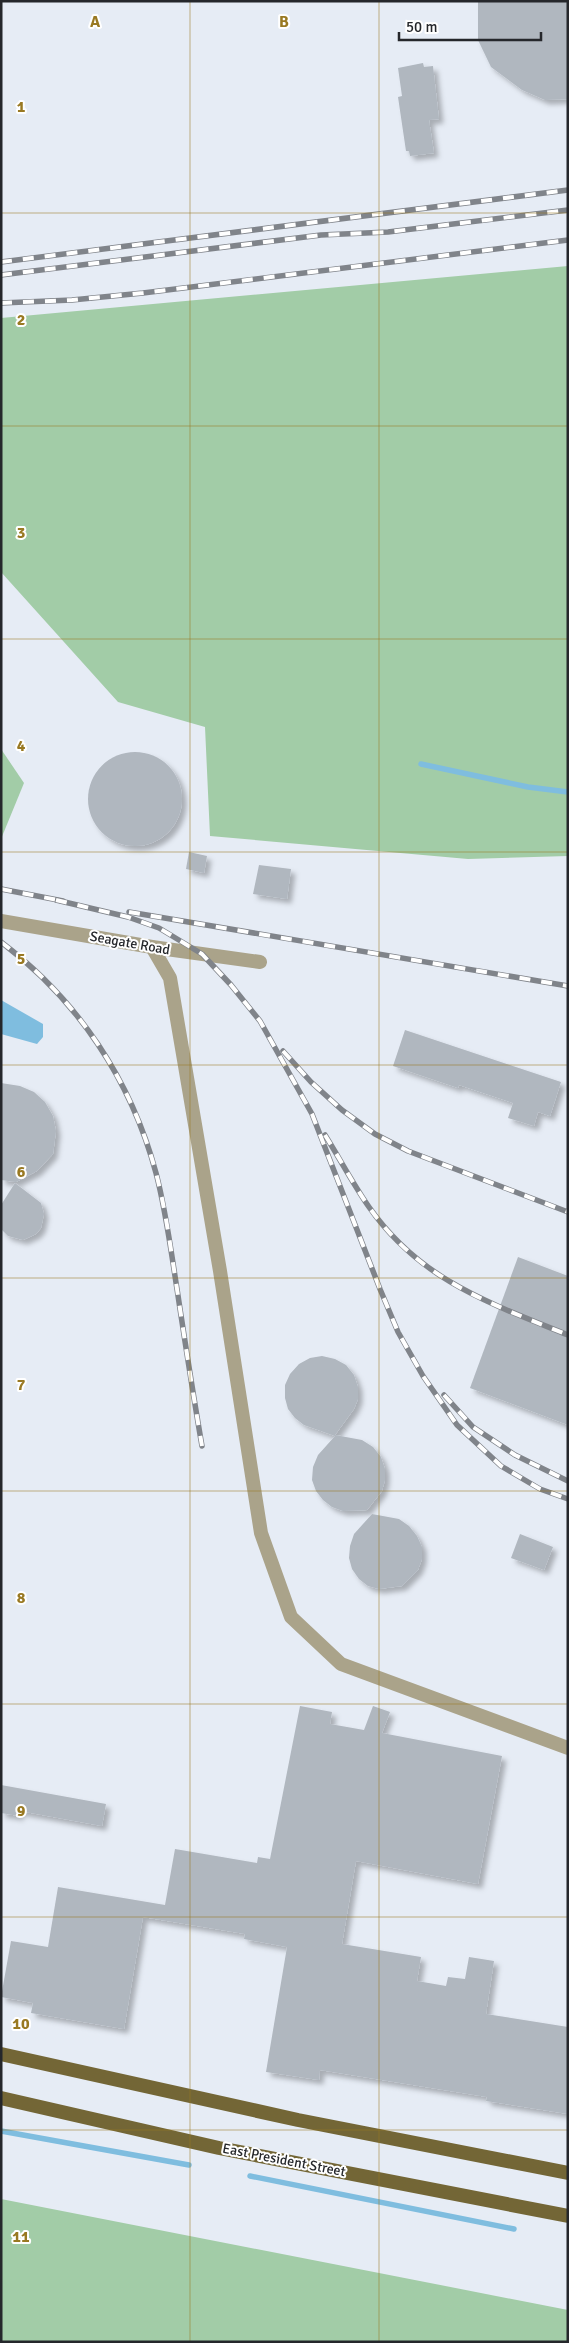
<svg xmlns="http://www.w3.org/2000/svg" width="569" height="2343" font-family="Signika,sans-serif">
	<defs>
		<filter id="shadow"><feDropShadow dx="4.5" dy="4.5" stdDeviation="2.5" flood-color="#0004"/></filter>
	</defs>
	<rect width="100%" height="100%" fill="#e6ecf5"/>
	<!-- green -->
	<g fill="#a2cca7">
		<path d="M568,266V856L468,859L210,836L205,727L118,702L1,572V318Z"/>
		<path d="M1,749L24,783L1,839Z"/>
		<path d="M1,2199L568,2310V2342H1Z"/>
	</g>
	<!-- water -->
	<path fill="#7fbddf" d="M1,1000L43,1024V1037L37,1044L1,1034Z"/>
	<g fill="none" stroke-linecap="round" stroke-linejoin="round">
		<!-- stream -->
		<g stroke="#7fbddf" stroke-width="5.5">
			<path d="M421,764L528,787L568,792"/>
			<path d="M1,2131L189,2165"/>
			<path d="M250,2176L514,2229"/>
		</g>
	</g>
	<!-- building -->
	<g fill="#b0b7bf" filter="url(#shadow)">
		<path d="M478,1H568V99L545,100L522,90L491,67L478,40Z"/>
		<path d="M423,63L424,67L433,66L439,119L429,120L434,153L410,156L409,151H406L398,97L402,96L398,68Z"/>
		<circle cx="135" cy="799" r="47"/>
		<path d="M189,852L207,856L204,873L186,869Z"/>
		<path d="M259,865L291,869L287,899L253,894Z"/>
		<path d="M405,1030L561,1082L550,1116L538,1112L534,1126L508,1118L513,1103L459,1085L458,1088L393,1066Z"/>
		<path d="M1,1083L20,1086L34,1092L45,1102L53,1116L56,1131L53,1154L37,1171L16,1182L1,1180Z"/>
		<path d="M15,1183L41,1203L44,1214L41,1228L36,1234L23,1240L8,1236L1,1229V1205Z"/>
		<path d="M518,1257L568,1276V1425L470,1388Z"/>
		<path d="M322,1356L335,1359L346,1365L354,1375L358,1387V1399L354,1409L335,1435L362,1440L373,1447L381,1457L385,1469V1480L382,1491L367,1510L343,1511L332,1507L323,1500L316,1491L312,1480L313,1467L318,1455L335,1436L304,1425L295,1418L288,1409L285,1398V1385L290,1374L299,1364L310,1358Z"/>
		<path d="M372,1514L399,1519L409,1526L417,1536L422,1547V1559L418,1570L402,1586L379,1589L368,1586L359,1579L352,1569L349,1558L350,1546L354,1534Z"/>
		<path d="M520,1534L553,1547L544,1570L511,1558Z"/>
		<path d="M300,1706L332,1712L330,1724L364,1730L373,1706L390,1712L382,1733L502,1756L478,1884L356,1861L342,1944L421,1957L417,1981L446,1986L448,1977L465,1979L469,1957L494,1961L486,2014L568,2027V2114L486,2101L487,2097L320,2070L319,2080L266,2072L287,1947L244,1939L245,1934L143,1917L124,2029L31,2013L33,2003L1,1997L11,1941L48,1947L58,1887L165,1905L175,1849L257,1863L258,1857L270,1859Z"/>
		<path d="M1,1785L106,1804L102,1826L20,1811L19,1816L1,1813Z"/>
	</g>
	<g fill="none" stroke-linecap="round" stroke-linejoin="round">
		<!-- minor -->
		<g stroke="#aaa38a" stroke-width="14">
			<path d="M1,921L152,947L260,962"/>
			<path d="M152,947L170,978L220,1271L261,1533L291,1617L341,1664L568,1748"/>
		</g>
		<!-- primary -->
		<g stroke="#736636" stroke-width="14">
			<path d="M1,2054L298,2120L568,2173"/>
			<path d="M1,2098L219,2148L568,2216"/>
		</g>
		<!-- rail casing -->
		<g stroke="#80848a" stroke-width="5.5">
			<g id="rail">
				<path d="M1,262L568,190"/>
				<path d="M1,275L321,235L388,232L568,210"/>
				<path d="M1,303L72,300L143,293L568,240"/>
				<path d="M1,889L63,901"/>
				<path d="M56,900L128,917L159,928L202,954L231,985L260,1021L312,1114L380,1289L398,1332L423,1376L457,1425L501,1466L540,1489L568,1499"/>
				<path d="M129,912L568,986"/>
				<path d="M1,942C78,1000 131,1080 156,1173C166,1211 171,1251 177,1289C185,1342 193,1394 202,1446"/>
				<path d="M283,1051L311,1082L342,1110L375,1134L408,1151L568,1212"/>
				<path d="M325,1135C340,1159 353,1184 369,1207C420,1280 489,1303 568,1335"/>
				<path d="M444,1395L473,1427L515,1455L568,1481"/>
			</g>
		</g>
		<!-- rail -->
		<use href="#rail" stroke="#fff" stroke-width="4" stroke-dasharray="11" stroke-linecap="butt"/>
	</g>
	<!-- grid -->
	<path fill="none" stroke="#997922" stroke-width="1" stroke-opacity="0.55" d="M190,1V2342M379,1V2342M1,213H568M1,426H568M1,639H568M1,852H568M1,1065H568M1,1278H568M1,1491H568M1,1704H568M1,1917H568M1,2130H568"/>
	<g text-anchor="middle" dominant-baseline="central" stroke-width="4" stroke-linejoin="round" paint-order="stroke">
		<!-- street labels -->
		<g font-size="14" fill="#25272b" stroke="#fff">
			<text transform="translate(130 943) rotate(10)">Seagate Road</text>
			<text transform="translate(284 2160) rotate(11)">East President Street</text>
		</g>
	</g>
	<g font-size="16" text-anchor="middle" font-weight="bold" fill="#997922" stroke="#fff" stroke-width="4" stroke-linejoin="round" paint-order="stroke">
		<text x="95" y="27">A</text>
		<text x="284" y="27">B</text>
		<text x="21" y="112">1</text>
		<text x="21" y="325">2</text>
		<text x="21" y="538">3</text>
		<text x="21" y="751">4</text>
		<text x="21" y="964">5</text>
		<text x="21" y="1177">6</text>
		<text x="21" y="1390">7</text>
		<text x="21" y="1603">8</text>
		<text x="21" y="1816">9</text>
		<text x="21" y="2029">10</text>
		<text x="21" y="2242">11</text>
	</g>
	<!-- border -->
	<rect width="569" height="2343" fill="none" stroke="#25272b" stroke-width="5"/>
	<!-- scale -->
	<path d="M399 32v8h142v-8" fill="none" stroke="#25272b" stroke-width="2.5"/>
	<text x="406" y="32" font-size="15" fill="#25272b" stroke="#ffffff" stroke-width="4" paint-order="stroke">50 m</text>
</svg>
